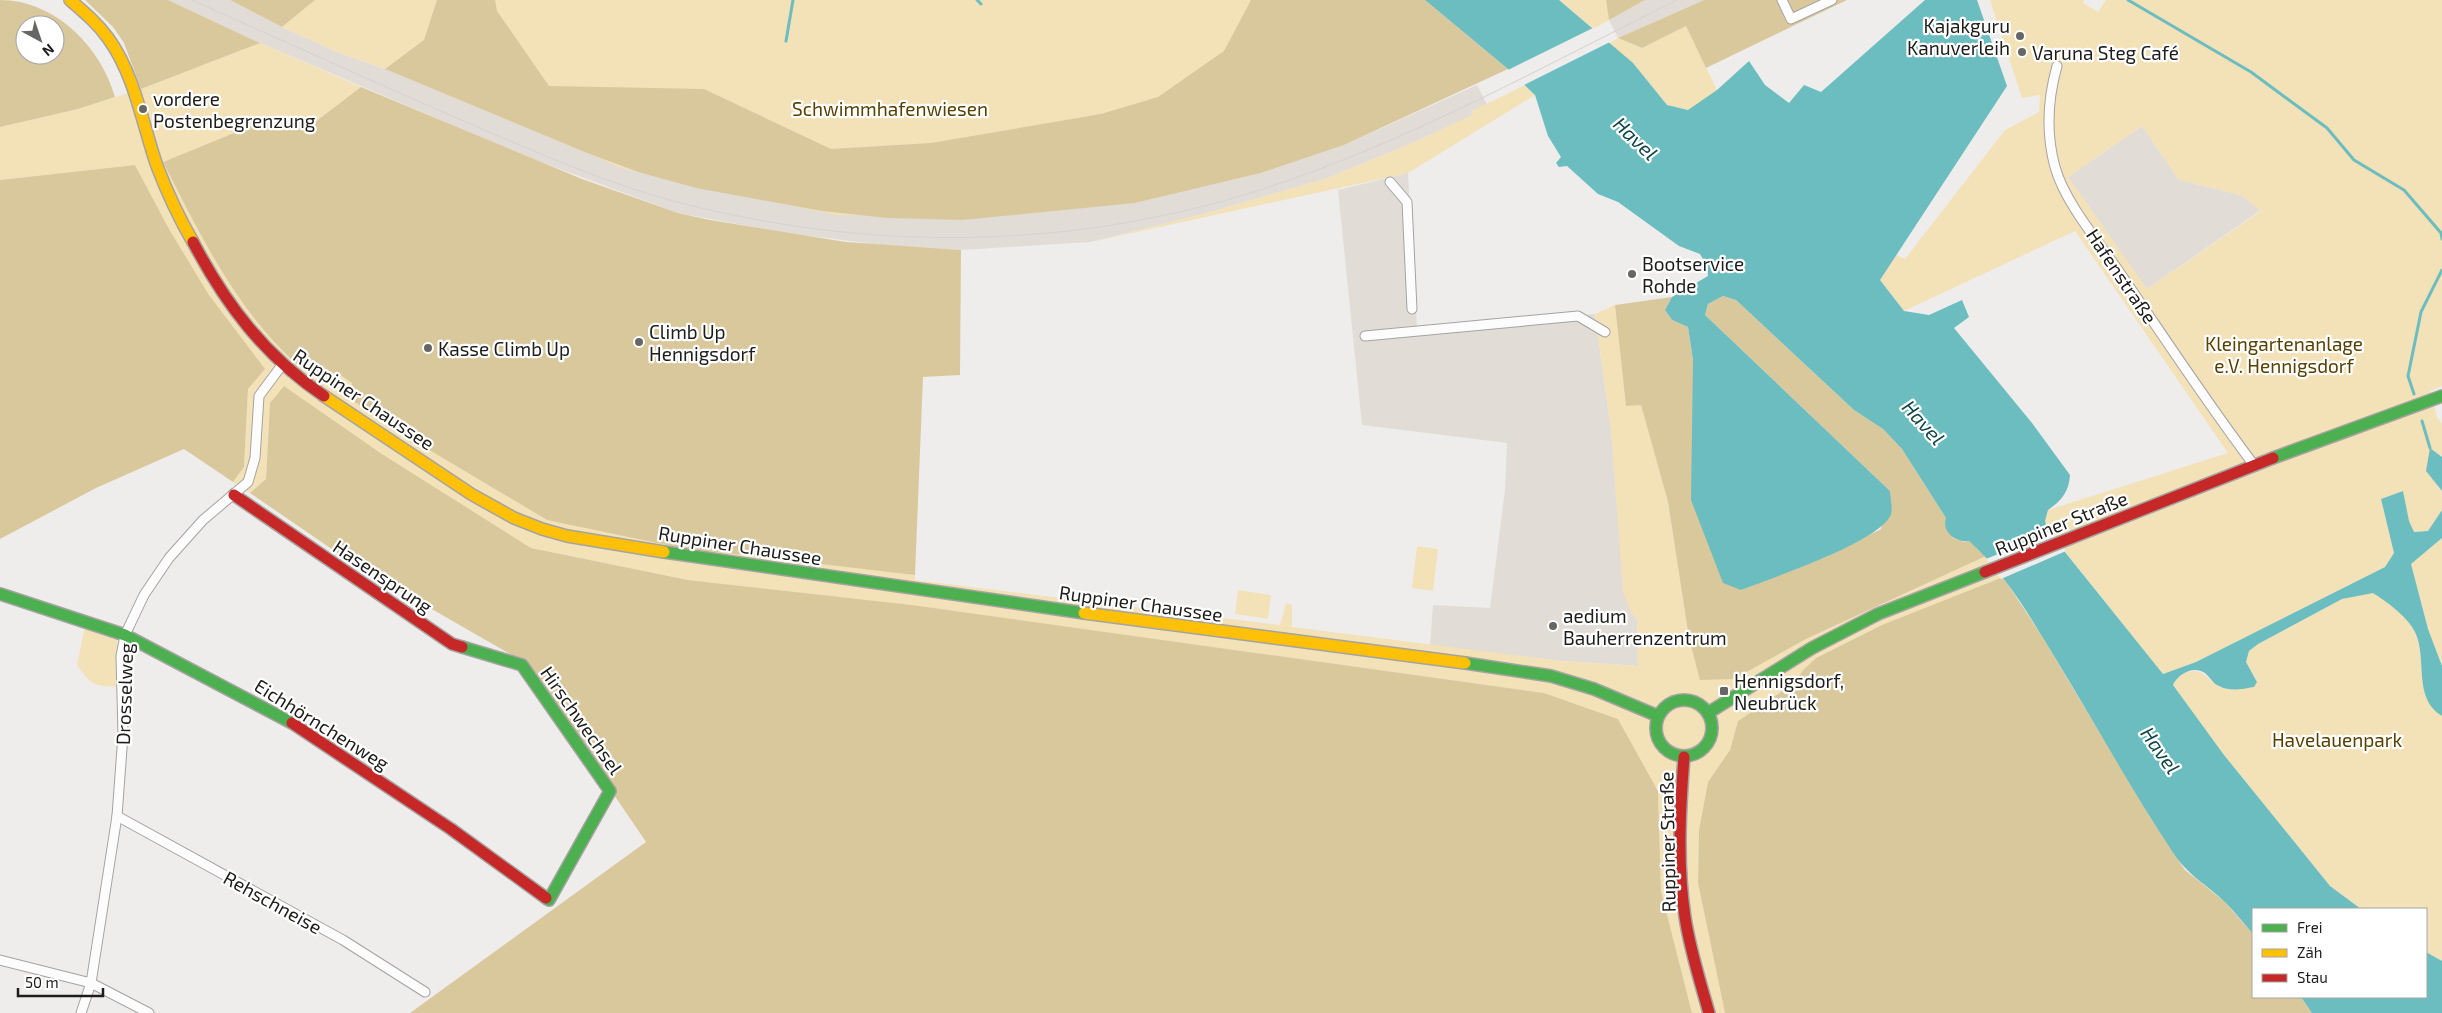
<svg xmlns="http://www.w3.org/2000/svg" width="2442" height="1013" font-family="'Exo 2',sans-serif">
	<rect width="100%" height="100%" fill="#efedeb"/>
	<!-- built -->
	<g fill="#e1ddd6">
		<path d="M168,0H230L282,27L337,52L385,69L587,153L641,173L696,188L1135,203L1261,173L1344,145L1477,85L1487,104L1472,111L1473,115L1417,141L1328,178L1211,212L1091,242L961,250L883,245L786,233L678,213L525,156L260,43Z"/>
		<path d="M1645,0H1704L1618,38L1609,20Z"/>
		<path d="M2142,126L2179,180L2241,195L2261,210L2147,289L2068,177Z"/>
		<path d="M1408,173L1417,327L1595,314L1611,430L1630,610L1637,619L1639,666L1562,661L1430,646L1433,605L1490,608L1505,490L1507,443L1362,425L1338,190Z"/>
	</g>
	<!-- green -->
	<g fill="#f3e1b8" fill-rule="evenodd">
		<path d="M315,0H1422L965,216L836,215L621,168L390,65L385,69L337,52L282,27Z"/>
		<path d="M1559,0H1606L1609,20L1593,29Z"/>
		<path d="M1990,0H2084L2083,3L2098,12L2106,0H2442V386L2430,391L2437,417L2442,424V457L2430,448L2438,488L2442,491V510L2428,531L2414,532L2409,521L2403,491L2381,499L2394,553L2385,567L2196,662L2163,674L2048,531L2045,521L2048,510L2228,453L2075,231L1904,311L1880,280L1896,255L1905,259L2005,130L2039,112L2040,95L2022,98ZM2142,126L2179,180L2241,195L2261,211L2147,289L2068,177Z"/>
		<path d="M1686,26L1717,90L1689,110L1667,105L1633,63L1608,44L1618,38L1642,48Z"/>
		<path d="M260,43L361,87L315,122L256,124L163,162C198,231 235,306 292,360C300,367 311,373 320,380L336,372L352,383L349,398L399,432L547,520L915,575V580L1280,625L1286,603L1292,605V627L1562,661L1638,666L1637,619L1630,610L1623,592L1611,430L1595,314L1615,305L1626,405H1641L1668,502L1689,638L1734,679L1806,639L1986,556L2003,577L1883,625L1816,658L1804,669L1793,684L1738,721L1730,750L1708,782L1699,830L1698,883L1725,1013H1692L1661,891L1658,791L1618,719L1544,693L912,605L688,580L531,548L382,454L284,386L270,403L266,479L250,493L233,482L244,467L248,389L264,369L209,295L169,229L135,165L0,180V127L78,109L141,89Z"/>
		<path d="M1525,85L1535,95L1408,173L1091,242L1211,212L1328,178L1417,141L1472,115V111Z"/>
		<path d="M2442,538V666L2428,629L2411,564Z"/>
		<path d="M1417,546L1438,549L1433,591L1412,588Z"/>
		<path d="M1238,590L1271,595L1268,619L1235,614Z"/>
		<path d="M2373,592C2387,602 2408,617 2415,632C2428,659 2412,697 2442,716V961L2426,952V909H2361L2330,886L2224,755L2173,685C2176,678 2179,675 2187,672C2206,666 2209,686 2227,689C2238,691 2247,686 2257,681L2246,662L2249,651L2258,644L2342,599Z"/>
		<path d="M85,626L117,638L118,687C93,686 91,685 77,665Z"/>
	</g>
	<!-- forest -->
	<g fill="#dac89d" fill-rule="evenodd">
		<path d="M0,0C55,0 101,47 115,97L78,109L0,127ZM25,25H55V55H25Z"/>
		<path d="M85,0H168L260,43L141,89L124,43L113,27Z"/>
		<path d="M230,0H315L282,27Z"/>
		<path d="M437,0H495L497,11L549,86L704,89L831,149L931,143L1101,114L1158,97L1224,51L1251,0H1425L1508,69L1344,145L1261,173L1135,203L963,220L887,218L822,211L696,188L641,173L587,153L385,69L424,40Z"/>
		<path d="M1606,0H1645L1609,20Z"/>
		<path d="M1704,0H1847L1706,68L1686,26L1642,48L1618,38Z"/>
		<path d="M361,87L582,179L678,213L710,220L846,242L961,250L960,375L923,377L915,575L681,548L547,520L399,432L349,398L352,383L336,372L320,380C311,373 300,367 292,360C235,307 198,231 163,162L256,124L315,122Z"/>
		<path d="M135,165L169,229L209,295L265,369L248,389L244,467L233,482L184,449L96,488L0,539V180Z"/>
		<path d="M1723,296L1736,300L1854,410L1883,429L1902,449L1946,518L1945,525L1953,538L1964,542L1969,541L1986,556L1806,639L1734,679L1700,680L1689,638L1668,502L1641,405L1626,406L1615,305L1672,297L1665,310L1672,320L1688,327L1693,360L1741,590L1828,556L1881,529L1890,491L1705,315L1708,304Z"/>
		<path d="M284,386L382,454L531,548L688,580L912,605L1544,693L1618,719L1658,791L1661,891L1692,1013H410L646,842L524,662L355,565L250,493L266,479L270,403Z"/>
		<path d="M2003,577L2040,633L2150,817L2185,870L2225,902L2253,934V997H2301L2312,1013H1725L1698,883L1699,830L1708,782L1730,750L1738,721L1793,684L1804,669L1816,658L1882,625Z"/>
	</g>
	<!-- water -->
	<g fill="#6bbdc0">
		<path d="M1425,0H1559L1633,63L1667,105L1688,110L1717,90L1749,61L1765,85L1789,103L1804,85L1821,92L1925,0H1977L2007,86L1880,280L1904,311L1929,315L1962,300L1969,317L1954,328L2032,423L2070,475C2069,492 2061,501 2048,510L2045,521L2048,531L2163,674L2196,662L2385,567L2394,553L2381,499L2403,491L2409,521L2414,532L2428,531L2442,510V538L2411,564L2428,629L2442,666V716C2412,698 2428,659 2415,632C2407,616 2387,602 2373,593L2342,599L2258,644L2249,651L2246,662L2257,682L2254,687C2242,689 2230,692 2219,686C2213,684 2210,677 2205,673C2193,665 2178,674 2173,685L2224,755L2330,886L2361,909H2253V934C2244,924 2236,913 2226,903C2205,883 2189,877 2172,851C2130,788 2094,721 2054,656C2029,615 2005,573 1969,541C1956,543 1941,531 1946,518L1902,449L1883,429L1854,410L1736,300L1723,296L1708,304L1705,315L1890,491C1890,497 1893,508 1891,514C1881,542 1771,578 1741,590L1723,583L1691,500L1693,360L1688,327L1672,320L1665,310L1672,297L1708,276L1707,266L1700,254L1679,246L1618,202L1598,194L1567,166L1559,167L1556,163L1561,157L1548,136L1535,95L1508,69Z"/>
		<path d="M2430,448L2442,457V491L2426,471Z"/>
		<path d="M2426,952L2442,961V1013H2312L2301,997H2426Z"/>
	</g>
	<!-- pier -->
	<g fill="#efedeb">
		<path d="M1595,27L1610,42L1522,86L1506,71Z"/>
		<path d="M2051,532L2066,551L2001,579L1986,559Z"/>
	</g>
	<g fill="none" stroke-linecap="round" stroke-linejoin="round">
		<!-- stream -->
		<g stroke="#6bbdc0" stroke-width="3">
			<path d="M977,0L981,4"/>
			<path d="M2128,0L2251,72L2327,128L2354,160L2404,190L2441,233L2442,239"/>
			<path d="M786,41L793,0"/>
			<path d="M2414,394L2408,376L2421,312L2442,270"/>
			<path d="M2422,421L2430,448"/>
		</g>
		<!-- street casing -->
		<g stroke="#a5a3a2" stroke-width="11">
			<g id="street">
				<path d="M1782,0L1791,19L1832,0"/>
				<path d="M2057,66C2048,98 2046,134 2055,167C2065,203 2099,242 2120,273C2164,337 2207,403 2254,465"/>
				<path d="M1390,182L1407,202L1412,309"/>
				<path d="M1365,336L1578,316L1605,332"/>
				<path d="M117,816L343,940L425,992"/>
				<path d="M0,960L91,983L149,1013"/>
				<path d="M81,1013L91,983L117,816L123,735L121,656L125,635L144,595L169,558L203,520L248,482L255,458L259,396L282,365"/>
			</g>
		</g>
		<!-- fast casing -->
		<g stroke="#a5a3a2" stroke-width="14">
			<g id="fast">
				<path d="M2273,458L2442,396"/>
				<path d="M664,552L1084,613"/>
				<path d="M0,594L125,635L292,723"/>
				<path d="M462,647L522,665L610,791L549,900L546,898"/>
				<path d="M1465,663L1551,676L1594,689L1658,716"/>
				<circle cx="1684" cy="728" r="28"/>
				<path d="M1708,713L1812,648L1878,614L1985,572"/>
			</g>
		</g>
		<!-- slow casing -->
		<g stroke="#a5a3a2" stroke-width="14">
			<g id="slow">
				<path d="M70,0C84,12 97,23 108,38C135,75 142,123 157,166C167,192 179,218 193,242"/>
				<path d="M324,396L471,494L514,518L542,529L567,536L664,552"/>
				<path d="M1084,613L1465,663"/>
			</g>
		</g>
		<!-- jam casing -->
		<g stroke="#a5a3a2" stroke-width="14">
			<g id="jam">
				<path d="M193,242C226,305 265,356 324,396"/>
				<path d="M234,495L452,644L462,647"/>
				<path d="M1985,572L2273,458"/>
				<path d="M292,723L451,829L546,898"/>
				<path d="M1684,757C1680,810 1677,864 1685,917C1690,950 1700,981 1709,1013"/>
			</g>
		</g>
		<!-- street -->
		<use href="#street" stroke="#fdfcfc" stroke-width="9"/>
		<!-- fast -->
		<use href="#fast" stroke="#4caf50" stroke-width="11"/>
		<!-- slow -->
		<use href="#slow" stroke="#ffc107" stroke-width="11"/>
		<!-- jam -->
		<use href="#jam" stroke="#c62828" stroke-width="11"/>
		<!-- tram -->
		<path stroke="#d3d3d2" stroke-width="1" d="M192,0C279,39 365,78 452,116C529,149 608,185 689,205C877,252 1075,249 1260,190C1406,143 1540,68 1677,0"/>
	</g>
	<!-- markers -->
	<g fill="#666664" stroke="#fff" stroke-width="2">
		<circle cx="2020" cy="36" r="5"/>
		<circle cx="2022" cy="52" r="5"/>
		<circle cx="143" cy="109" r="5"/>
		<circle cx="1632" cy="274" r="5"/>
		<circle cx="639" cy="342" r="5"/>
		<circle cx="428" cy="348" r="5"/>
		<circle cx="1553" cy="626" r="5"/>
		<rect x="1719" y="686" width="10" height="10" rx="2.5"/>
	</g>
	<g text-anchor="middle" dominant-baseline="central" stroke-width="4.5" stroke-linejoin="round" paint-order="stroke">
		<!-- poi labels -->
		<g font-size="19" fill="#1d1d1b" stroke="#fff" text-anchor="start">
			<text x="2010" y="25" text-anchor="end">Kajakguru<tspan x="2010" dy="22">Kanuverleih</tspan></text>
			<text x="2032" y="52">Varuna Steg Café</text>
			<text x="153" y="98">vordere<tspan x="153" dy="22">Postenbegrenzung</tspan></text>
			<text x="1642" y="263">Bootservice<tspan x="1642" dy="22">Rohde</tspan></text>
			<text x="649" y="331">Climb Up<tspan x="649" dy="22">Hennigsdorf</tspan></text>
			<text x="438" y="348">Kasse Climb Up</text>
			<text x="1563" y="615">aedium<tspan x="1563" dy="22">Bauherrenzentrum</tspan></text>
			<text x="1734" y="680">Hennigsdorf,<tspan x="1734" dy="22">Neubrück</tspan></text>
		</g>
		<!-- park labels -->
		<g font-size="19" fill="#574101" stroke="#fff">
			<text x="890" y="108">Schwimmhafenwiesen</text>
			<text x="2284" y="343">Kleingartenanlage<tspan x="2284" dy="22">e.V. Hennigsdorf</tspan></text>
			<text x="2337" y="739">Havelauenpark</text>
		</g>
		<!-- street labels -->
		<g font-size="19" fill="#1d1d1b" stroke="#fff">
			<text transform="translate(2122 276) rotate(56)">Hafenstraße</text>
			<text transform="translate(364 399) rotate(34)">Ruppiner Chaussee</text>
			<text transform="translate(2061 523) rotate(-22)">Ruppiner Straße</text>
			<text transform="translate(740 545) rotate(9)">Ruppiner Chaussee</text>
			<text transform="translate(383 576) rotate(34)">Hasensprung</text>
			<text transform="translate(1141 603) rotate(8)">Ruppiner Chaussee</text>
			<text transform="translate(124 694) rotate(-88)">Drosselweg</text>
			<text transform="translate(582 720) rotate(55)">Hirschwechsel</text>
			<text transform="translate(322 724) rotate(32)">Eichhörnchenweg</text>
			<text transform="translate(1667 842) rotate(-91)">Ruppiner Straße</text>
			<text transform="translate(273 902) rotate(29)">Rehschneise</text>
		</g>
		<!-- water labels -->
		<g font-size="20" font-style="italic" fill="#124547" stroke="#fff">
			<text transform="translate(1636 138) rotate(44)">Havel</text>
			<text transform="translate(1924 422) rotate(48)">Havel</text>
			<text transform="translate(2161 750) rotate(55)">Havel</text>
		</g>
	</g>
	<!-- legend -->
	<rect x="2252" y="908" width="175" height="90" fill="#ffffff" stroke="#a5a5a4"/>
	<rect x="2262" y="924" width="25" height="8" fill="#4caf50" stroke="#a5a5a4"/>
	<text x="2297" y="933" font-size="15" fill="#1d1d1b">Frei</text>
	<rect x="2262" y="949" width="25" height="8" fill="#ffc107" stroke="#a5a5a4"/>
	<text x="2297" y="958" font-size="15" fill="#1d1d1b">Zäh</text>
	<rect x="2262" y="974" width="25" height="8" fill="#c62828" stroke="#a5a5a4"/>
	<text x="2297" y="983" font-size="15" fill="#1d1d1b">Stau</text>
	<!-- north arrow -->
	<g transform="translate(40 40) rotate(140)"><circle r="24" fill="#ffffff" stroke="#a5a5a4"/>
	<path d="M0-4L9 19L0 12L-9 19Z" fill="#666664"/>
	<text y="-8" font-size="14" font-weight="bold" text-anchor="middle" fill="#1d1d1b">N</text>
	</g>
	<!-- scale -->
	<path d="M18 988v8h85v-8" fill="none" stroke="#1d1d1b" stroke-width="2.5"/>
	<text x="25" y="988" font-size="15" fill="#1d1d1b" stroke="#ffffff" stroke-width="4" paint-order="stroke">50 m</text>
</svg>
